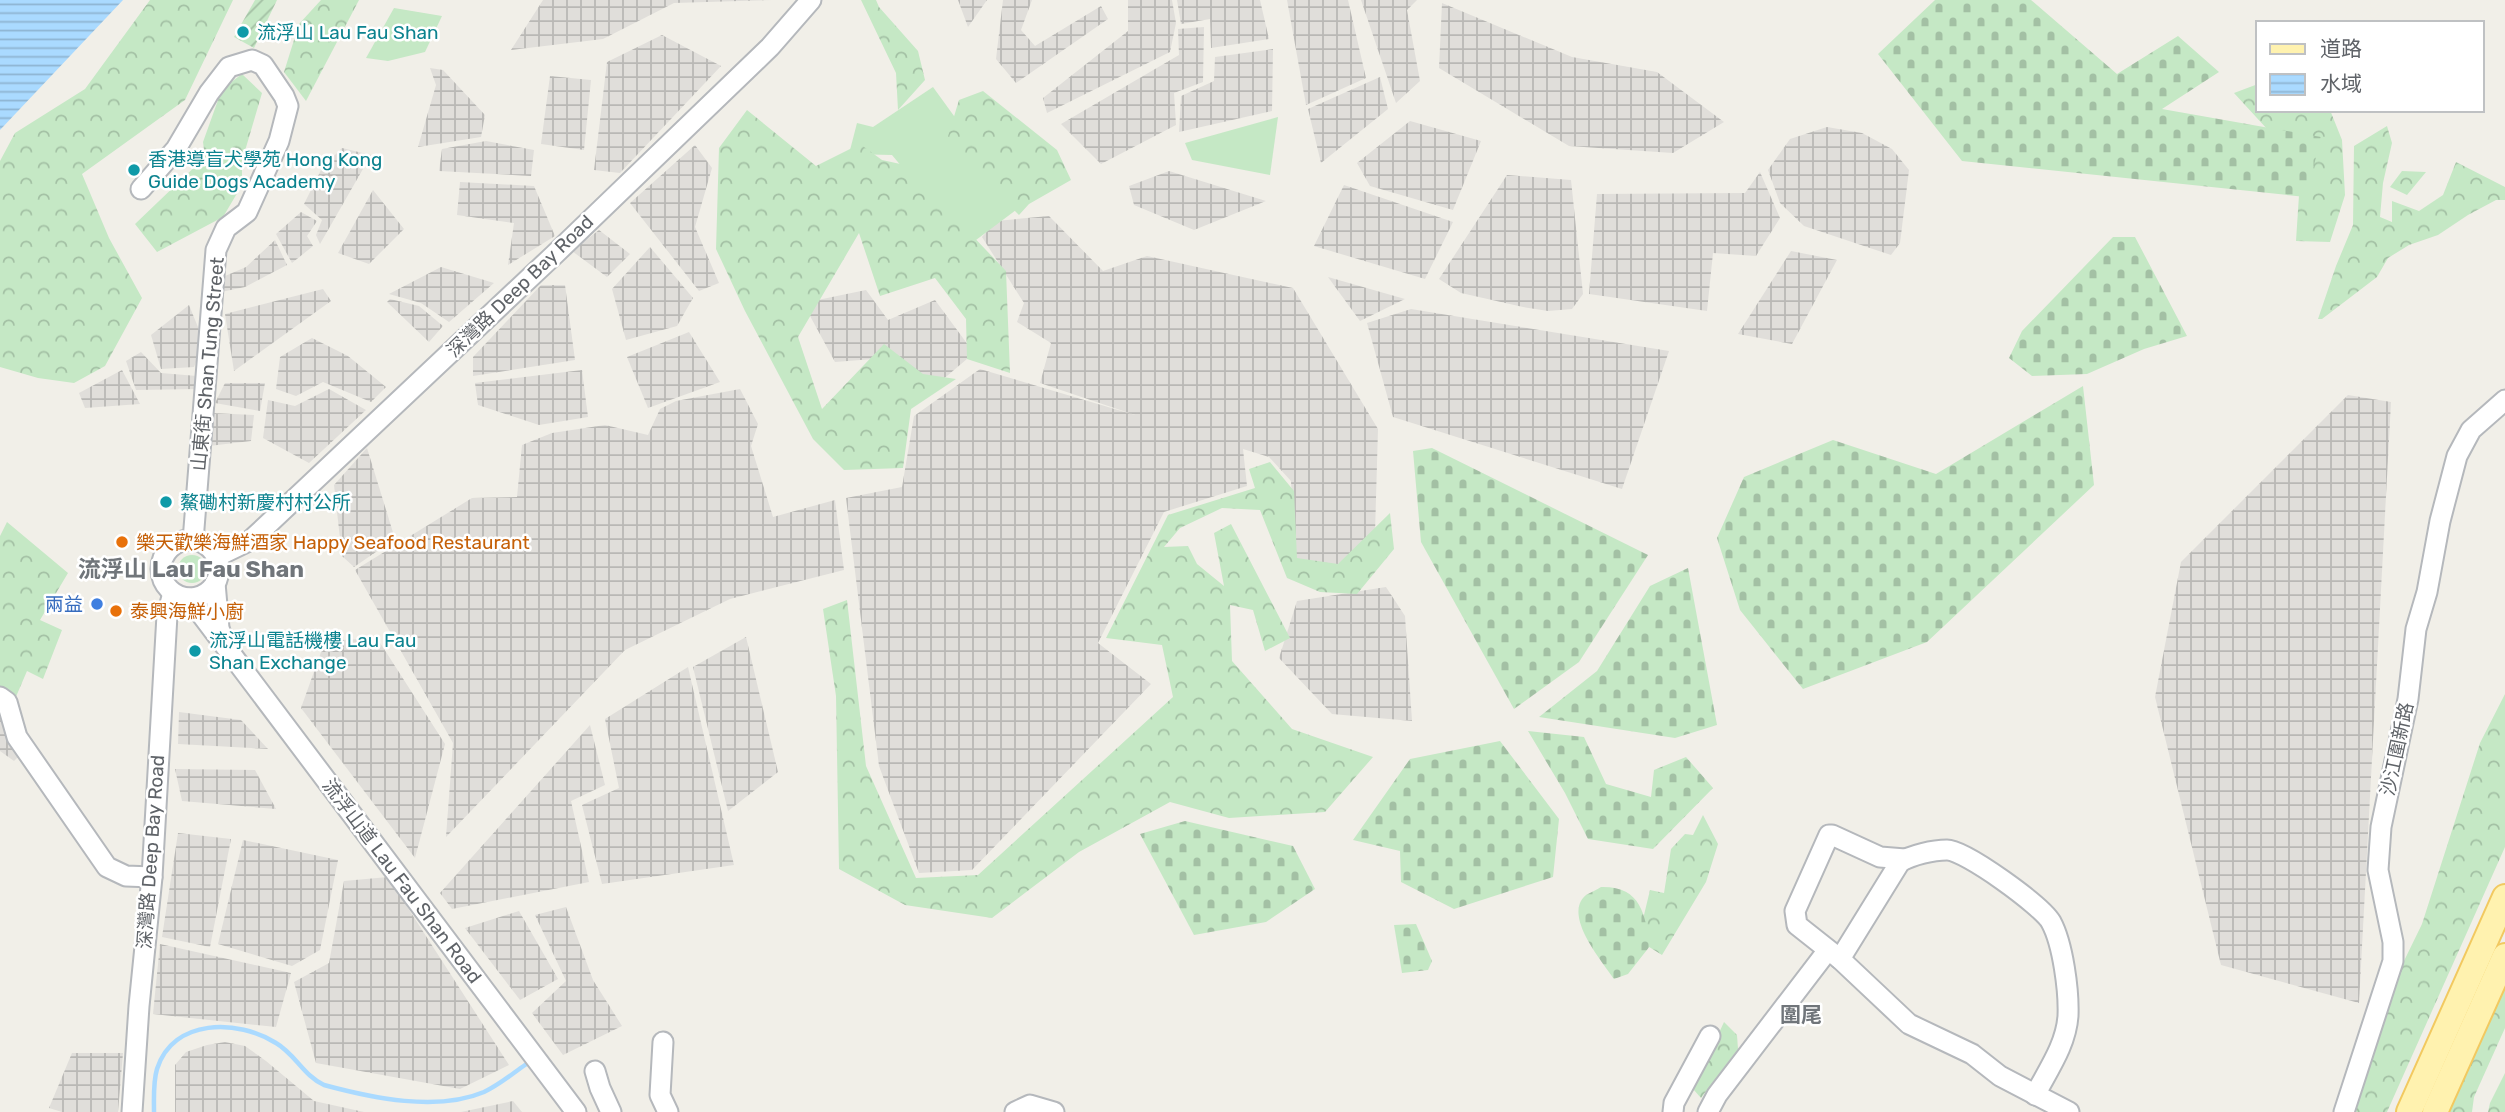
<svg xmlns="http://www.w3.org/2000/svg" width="2505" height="1112" font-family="Rubik,'Noto Sans SC',sans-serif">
	<defs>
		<pattern id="industrial-grid" width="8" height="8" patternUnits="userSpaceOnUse" patternTransform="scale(1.75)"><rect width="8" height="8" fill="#e0deda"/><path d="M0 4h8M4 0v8" fill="none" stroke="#b9b8b5"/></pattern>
		<pattern id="forest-crowns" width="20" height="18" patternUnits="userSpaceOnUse" patternTransform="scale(1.75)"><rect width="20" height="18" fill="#c5e8c5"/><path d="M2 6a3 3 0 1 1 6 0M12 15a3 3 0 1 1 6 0" fill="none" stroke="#a3c0a4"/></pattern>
		<pattern id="cemetery-stones" width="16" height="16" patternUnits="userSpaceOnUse" patternTransform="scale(1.75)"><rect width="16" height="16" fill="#c5e8c5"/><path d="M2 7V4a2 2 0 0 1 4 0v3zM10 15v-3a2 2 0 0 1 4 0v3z" fill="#a3c0a4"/></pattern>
		<pattern id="garden-furrows" width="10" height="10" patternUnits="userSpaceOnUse" patternTransform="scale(1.75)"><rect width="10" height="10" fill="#c5e8c5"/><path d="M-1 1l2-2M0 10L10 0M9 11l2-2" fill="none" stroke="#a3c0a4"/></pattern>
		<pattern id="water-rules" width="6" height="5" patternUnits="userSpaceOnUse" patternTransform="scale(1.75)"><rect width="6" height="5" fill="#aadaff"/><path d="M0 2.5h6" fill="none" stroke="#8eb4d2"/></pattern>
	</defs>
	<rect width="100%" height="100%" fill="#f1efe8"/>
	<!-- industrial -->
	<g fill="url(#industrial-grid)">
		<path d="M543,0H772L674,3L603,39L511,50Z"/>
		<path d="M958,0H987L968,27Z"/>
		<path d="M1003,0H1032L1021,30L1035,46L1101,6L1108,19L1016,83L996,59Z"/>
		<path d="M1128,0H1172L1176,23L1170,52L1047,113L1043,98L1128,31Z"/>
		<path d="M1177,0H1260L1269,39L1211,48L1210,19L1181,24Z"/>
		<path d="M1287,0H1348L1366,78L1306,105Z"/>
		<path d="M1361,0H1417L1407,10L1420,81L1396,103Z"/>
		<path d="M1442,3L1572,57L1657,72L1724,122L1673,153L1569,146L1439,68Z"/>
		<path d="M1204,27L1203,82L1174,93L1176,125L1101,164L1061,124L1179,55L1178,29Z"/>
		<path d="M662,35L721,66L620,173L594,170L607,62Z"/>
		<path d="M1273,49L1272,111L1179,132L1181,96L1214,81L1215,57Z"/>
		<path d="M430,68L443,70L485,115L481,137L418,147L436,85Z"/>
		<path d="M550,76L591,80L584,150L541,144Z"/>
		<path d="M1380,77L1388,109L1321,163L1308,109Z"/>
		<path d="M1410,121L1481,141L1453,210L1370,186L1357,163Z"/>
		<path d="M1827,127L1862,133L1892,149L1909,170L1900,243L1891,255L1804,226L1780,203L1768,170L1790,139Z"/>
		<path d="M486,141L534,150L531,176L439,171L442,149Z"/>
		<path d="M695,145L712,168L695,227L719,283L699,291L630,203Z"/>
		<path d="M342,148L371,155L320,244L316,235L322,220L304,204L322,168Z"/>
		<path d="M1169,171L1266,201L1194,230L1134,205L1129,186Z"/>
		<path d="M1760,172L1780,218L1756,256L1713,253L1707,311L1589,294L1597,194L1745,193Z"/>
		<path d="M1507,175L1571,180L1583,294L1572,309L1548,311L1523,307L1461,293L1439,279Z"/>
		<path d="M460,182L534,186L555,236L508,265L514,223L457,215Z"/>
		<path d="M1344,185L1453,222L1425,279L1314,246Z"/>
		<path d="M373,190L404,229L369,264L338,253Z"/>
		<path d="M301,212L317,221L307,236L313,246L292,263L276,234Z"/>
		<path d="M1049,216L1103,271L1147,256L1293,288L1378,429L1374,568L1296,570L1291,481L1269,457L1243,449L1247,486L1164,512L1098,643L1151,684L972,870L919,873L879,766L846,498L902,487L914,416L980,369L1135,415L1040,383L1051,343L1017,322L1024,303L982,237L996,221Z"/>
		<path d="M599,230L630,254L607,277L572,251Z"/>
		<path d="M275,240L287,265L245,287L221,292L225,276L246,267Z"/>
		<path d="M650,247L693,298L677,326L626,340L612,289Z"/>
		<path d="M1791,251L1837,260L1792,344L1738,334Z"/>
		<path d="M441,267L494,283L449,322L421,303L389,294Z"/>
		<path d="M1328,277L1405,299L1360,321Z"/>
		<path d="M541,285H565L575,360L473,376V357Z"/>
		<path d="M323,289L331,301L234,371L225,314Z"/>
		<path d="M866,290L888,320L935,300L974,353L934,387L886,358L835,362L803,303Z"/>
		<path d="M390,299L419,306L443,326L429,342L387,302Z"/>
		<path d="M189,305L204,342L194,367L161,369L151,335Z"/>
		<path d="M1411,309L1669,351L1622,489L1393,417L1367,323Z"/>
		<path d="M689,332L720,382L648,408L627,357Z"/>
		<path d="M312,338L348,356L386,387L371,402L323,382L296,396L276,389L280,357Z"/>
		<path d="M141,352L161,373L197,376L196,389L136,390L126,361Z"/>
		<path d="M122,370L140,404L85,408L79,393Z"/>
		<path d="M582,370L588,417L539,425L478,405L475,383Z"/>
		<path d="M225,383H265L260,411L215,403Z"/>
		<path d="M329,389L366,410L309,463L263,438L268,400L295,406Z"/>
		<path d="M740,389L758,424L751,446L773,517L835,500L844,570L730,599L625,650L446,837L453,743L355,570L472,498L517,497L522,445L552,433L605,425L648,435L660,409L676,401Z"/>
		<path d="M2348,395L2391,402L2359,1003L2221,965L2155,697L2181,562Z"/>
		<path d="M212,413L254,415L251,441L209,446Z"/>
		<path d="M367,448L395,539L354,567L342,556L334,485Z"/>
		<path d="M1386,587L1405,616L1412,721L1332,714L1279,658L1297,601Z"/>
		<path d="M746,637L778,772L728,811L693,667Z"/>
		<path d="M377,638L445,744L415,858L301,708L325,641Z"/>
		<path d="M688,667L734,865L602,884L582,805L619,788L605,719Z"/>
		<path d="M179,712L241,720L268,749L178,744Z"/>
		<path d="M0,715L20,755L14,761L0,751Z"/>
		<path d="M590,725L605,785L571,801L589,882L452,909L440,893Z"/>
		<path d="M175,769L255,770L276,809L182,801Z"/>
		<path d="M178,833L231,839L210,947L162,937Z"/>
		<path d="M243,840L338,860L320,950L292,966L218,944Z"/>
		<path d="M388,877L509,1065L460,1089L316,1063L294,982L329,963L344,881Z"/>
		<path d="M566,907L593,980L622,1026L563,1055L532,1013L566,981L535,915Z"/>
		<path d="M519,911L558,979L520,1000L465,928Z"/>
		<path d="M160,944L291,973L276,1027L153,1014Z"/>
		<path d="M225,1042L245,1046L266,1061L314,1101L364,1112H175V1065L186,1052L207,1045Z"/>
		<path d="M72,1053H123L118,1112H62L49,1108Z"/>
		<path d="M513,1101L522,1112H461Z"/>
	</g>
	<!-- grass -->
	<g fill="#c5e8c5">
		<path d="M394,8L442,16L425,52L388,61L366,58Z"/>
		<path d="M933,87L1020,207L968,246L892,155L849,154L857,123L873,127Z"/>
		<path d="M1278,117L1270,175L1192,160L1185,143Z"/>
		<circle cx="192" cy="569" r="14"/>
	</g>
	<!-- forest -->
	<g fill="url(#forest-crowns)">
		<path d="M150,0H233L185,100L82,174L109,238L142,298L105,366L74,383L38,378L0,367V161L15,133L85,89Z"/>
		<path d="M321,0H359L306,101L284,72L299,24Z"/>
		<path d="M861,0H876L879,7L918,51L925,80L898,110L896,73Z"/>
		<path d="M242,74L262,93L242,161V185L223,217L157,252L135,224L205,157L203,142L222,89Z"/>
		<path d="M2258,84V110H2330L2342,140L2345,195L2330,242L2296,241L2300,180L2279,142L2234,93Z"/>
		<path d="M983,91L1057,150L1071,180L1029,204L1019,215L946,143L959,100Z"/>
		<path d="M747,110L816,166L860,144L882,160L905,165L1006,271L1010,373L967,359L966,319L935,278L880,296L859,233L798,337L822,409L884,344L923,374L956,379L911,409L903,468L844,470L813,439L745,311L716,249L719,148Z"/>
		<path d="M2387,126L2392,143L2383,183L2380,217L2392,222V201L2419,211L2443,195L2456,162L2505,187V200H2496L2468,215L2438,235L2409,245L2388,258L2377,277L2322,319H2318L2336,266L2353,225L2354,146Z"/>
		<path d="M2402,171L2426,172L2407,195L2390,187Z"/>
		<path d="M1270,462L1294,491L1297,558L1338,564L1390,513L1394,549L1357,594L1320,592L1287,578L1260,510L1222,508L1180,528L1164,547L1188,546L1197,564L1224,586L1214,533L1231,524L1290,638L1265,651L1253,610L1230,605L1232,661L1292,729L1373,757L1325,812L1229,818L1170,802L1079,852L992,918L905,905L839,869L836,696L823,609L847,600L866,766L916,878L978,875L1173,697L1162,645L1106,638L1168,515L1255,488L1249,469Z"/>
		<path d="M7,522L68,573L40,620L62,630L43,679L27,671L15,699L0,689V536Z"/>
		<path d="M2505,694V847L2387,1112H2350L2356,1091L2403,963L2422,924L2480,743Z"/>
		<path d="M1703,815L1718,844L1706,882L1662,955L1638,940L1650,890L1664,893L1671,849L1685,834L1693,835Z"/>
		<path d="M2505,981V1028L2474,1097L2472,1112H2444Z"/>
		<path d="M1724,1022L1737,1035L1738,1049L1701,1098L1693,1089Z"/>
		<path d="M2505,1073V1112H2488L2490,1103Z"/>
	</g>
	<!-- cemetery -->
	<g fill="url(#cemetery-stones)">
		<path d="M1935,0H2031L2117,74L2178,36L2219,72L2162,109L2321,137L2306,197L1962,161L1878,54Z"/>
		<path d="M2113,237H2135L2187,336L2144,349L2087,374L2032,376L2009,358L2022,331Z"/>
		<path d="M2083,386L2094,485L1927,642L1803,689L1740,610L1717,538L1744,477L1833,440L1936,474Z"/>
		<path d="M1432,448L1648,555L1579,662L1514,709L1421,542L1413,451Z"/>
		<path d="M1688,568L1717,725L1675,738L1539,717L1597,671L1650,586Z"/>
		<path d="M1528,731L1584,737L1606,784L1651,797L1654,770L1686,757L1713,788L1653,849L1588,839L1565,793Z"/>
		<path d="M1500,741L1559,819L1553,877L1454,909L1401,882L1400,851L1353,840L1410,759Z"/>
		<path d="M1185,821L1293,846L1315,889L1266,922L1194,935L1140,834Z"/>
		<path d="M1601,887C1641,886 1645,914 1650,946L1628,974L1614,979C1602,961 1562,915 1586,895C1591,892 1597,890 1601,887Z"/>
		<path d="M1416,924L1432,961L1428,970L1402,973L1394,925Z"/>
	</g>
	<!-- garden -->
	<path fill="url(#garden-furrows)" d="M255,0H277L254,48L234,37Z"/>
	<!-- water -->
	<path fill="url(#water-rules)" d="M0,0H123L0,130Z"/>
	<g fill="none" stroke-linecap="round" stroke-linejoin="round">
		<!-- stream -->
		<path stroke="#aadaff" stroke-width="4.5" d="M154,1112C154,1098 153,1082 157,1069C173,1018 238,1019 276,1043C295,1054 304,1076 324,1085C372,1098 437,1112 484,1092C499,1085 512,1074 525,1065"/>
		<!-- minor casing -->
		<g stroke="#b5b8bc" stroke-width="23">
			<g id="minor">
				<path d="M141,189L176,149L209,93L229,67L252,60L263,65L284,96L288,106L279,141L247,212L226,228L216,250L193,541"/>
				<circle cx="190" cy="569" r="29"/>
				<path d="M216,557L251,540L265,527L554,255L770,47L811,0"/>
				<path d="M215,583L219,628L223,640"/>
				<path d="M189,598L576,1112"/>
				<path d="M0,697L7,702L17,737L107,867L126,876L152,877"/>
				<path d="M1905,859L1880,857L1832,835H1829L1795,911L1797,925L1840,959L1909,1024L1972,1054L2000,1076L2069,1112"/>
				<path d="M1840,959L1900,862C1912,855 1933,850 1947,850C1965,850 2042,906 2051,922C2063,944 2069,991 2068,1016C2066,1045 2048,1070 2035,1095"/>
				<path d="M663,1042L660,1095L668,1112"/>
				<path d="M595,1071L600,1088L611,1112"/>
				<path d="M132,1112L139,1006L152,877L167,615L173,593"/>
				<path d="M1015,1112L1030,1105L1054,1112"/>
				<path d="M1673,1112L1674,1103L1710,1036"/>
				<path d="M1708,1112L1717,1095L1828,950"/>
				<path d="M2344,1112L2393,961V942L2378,870L2381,827L2408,699L2416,629L2427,592L2440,521L2457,456L2471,430L2505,400"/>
			</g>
		</g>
		<!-- major casing -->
		<g stroke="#f2c960" stroke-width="28">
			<g id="major">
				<path d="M2409,1112L2505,897"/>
				<path d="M2435,1112L2505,956"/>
			</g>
		</g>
		<!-- minor -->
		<use href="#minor" stroke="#fff" stroke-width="19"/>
		<!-- major -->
		<use href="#major" stroke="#fff2af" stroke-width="24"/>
	</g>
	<!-- markers -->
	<g fill="#0f9aa8" stroke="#fff" stroke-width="2.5">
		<circle cx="243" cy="32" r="7"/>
		<circle cx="134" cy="170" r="7"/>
		<circle cx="166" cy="502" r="7"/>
		<circle cx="195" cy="651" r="7"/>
	</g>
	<g fill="#e8710a" stroke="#fff" stroke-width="2.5">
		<circle cx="122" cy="542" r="7"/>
		<circle cx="116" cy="611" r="7"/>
	</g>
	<circle fill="#3f7fe0" stroke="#fff" stroke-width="2.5" cx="97" cy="604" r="7"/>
	<g text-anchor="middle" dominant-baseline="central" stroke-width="5" stroke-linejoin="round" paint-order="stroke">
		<!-- culture labels -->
		<g font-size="19" fill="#0d838f" stroke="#fff" text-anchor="start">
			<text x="257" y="32">流浮山 Lau Fau Shan</text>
			<text x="148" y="159">香港導盲犬學苑 Hong Kong<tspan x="148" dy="22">Guide Dogs Academy</tspan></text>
			<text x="180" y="502">鰲磡村新慶村村公所</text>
			<text x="209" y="640">流浮山電話機樓 Lau Fau<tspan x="209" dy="22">Shan Exchange</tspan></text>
		</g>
		<!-- street labels -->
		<g font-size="19" fill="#5f6368" stroke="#fff">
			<text transform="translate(520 286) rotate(-44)">深灣路 Deep Bay Road</text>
			<text transform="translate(208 364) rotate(-85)">山東街 Shan Tung Street</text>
			<text transform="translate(2397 749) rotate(-78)">沙江圍新路</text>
			<text transform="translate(151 852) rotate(-86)">深灣路 Deep Bay Road</text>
			<text transform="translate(402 881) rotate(53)">流浮山道 Lau Fau Shan Road</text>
		</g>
		<!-- food labels -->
		<g font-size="19" fill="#c56008" stroke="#fff" text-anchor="start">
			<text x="136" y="542">樂天歡樂海鮮酒家 Happy Seafood Restaurant</text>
			<text x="130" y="611">泰興海鮮小廚</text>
		</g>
		<!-- shop labels -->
		<g font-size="19" fill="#366cbe" stroke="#fff" text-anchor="end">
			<text x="83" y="604">兩益</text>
		</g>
		<!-- neighbourhood labels -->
		<g font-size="21" font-weight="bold" fill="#70757a" stroke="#fff">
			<text x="1801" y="1014">圍尾</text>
		</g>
		<!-- quarter labels -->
		<g font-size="23" font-weight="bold" fill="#70757a" stroke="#fff">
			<text x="191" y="569">流浮山 Lau Fau Shan</text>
		</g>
	</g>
	<!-- legend -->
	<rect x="2256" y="21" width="228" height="91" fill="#ffffff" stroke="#bfc1c3" stroke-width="2"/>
	<rect x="2270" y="44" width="35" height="10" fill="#fff2af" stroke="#bfc1c3" stroke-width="2"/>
	<text x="2320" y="56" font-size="21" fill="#5f6368">道路</text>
	<rect x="2270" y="74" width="35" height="21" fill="url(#water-rules)" stroke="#bfc1c3" stroke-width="2"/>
	<text x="2320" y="91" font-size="21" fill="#5f6368">水域</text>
</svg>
